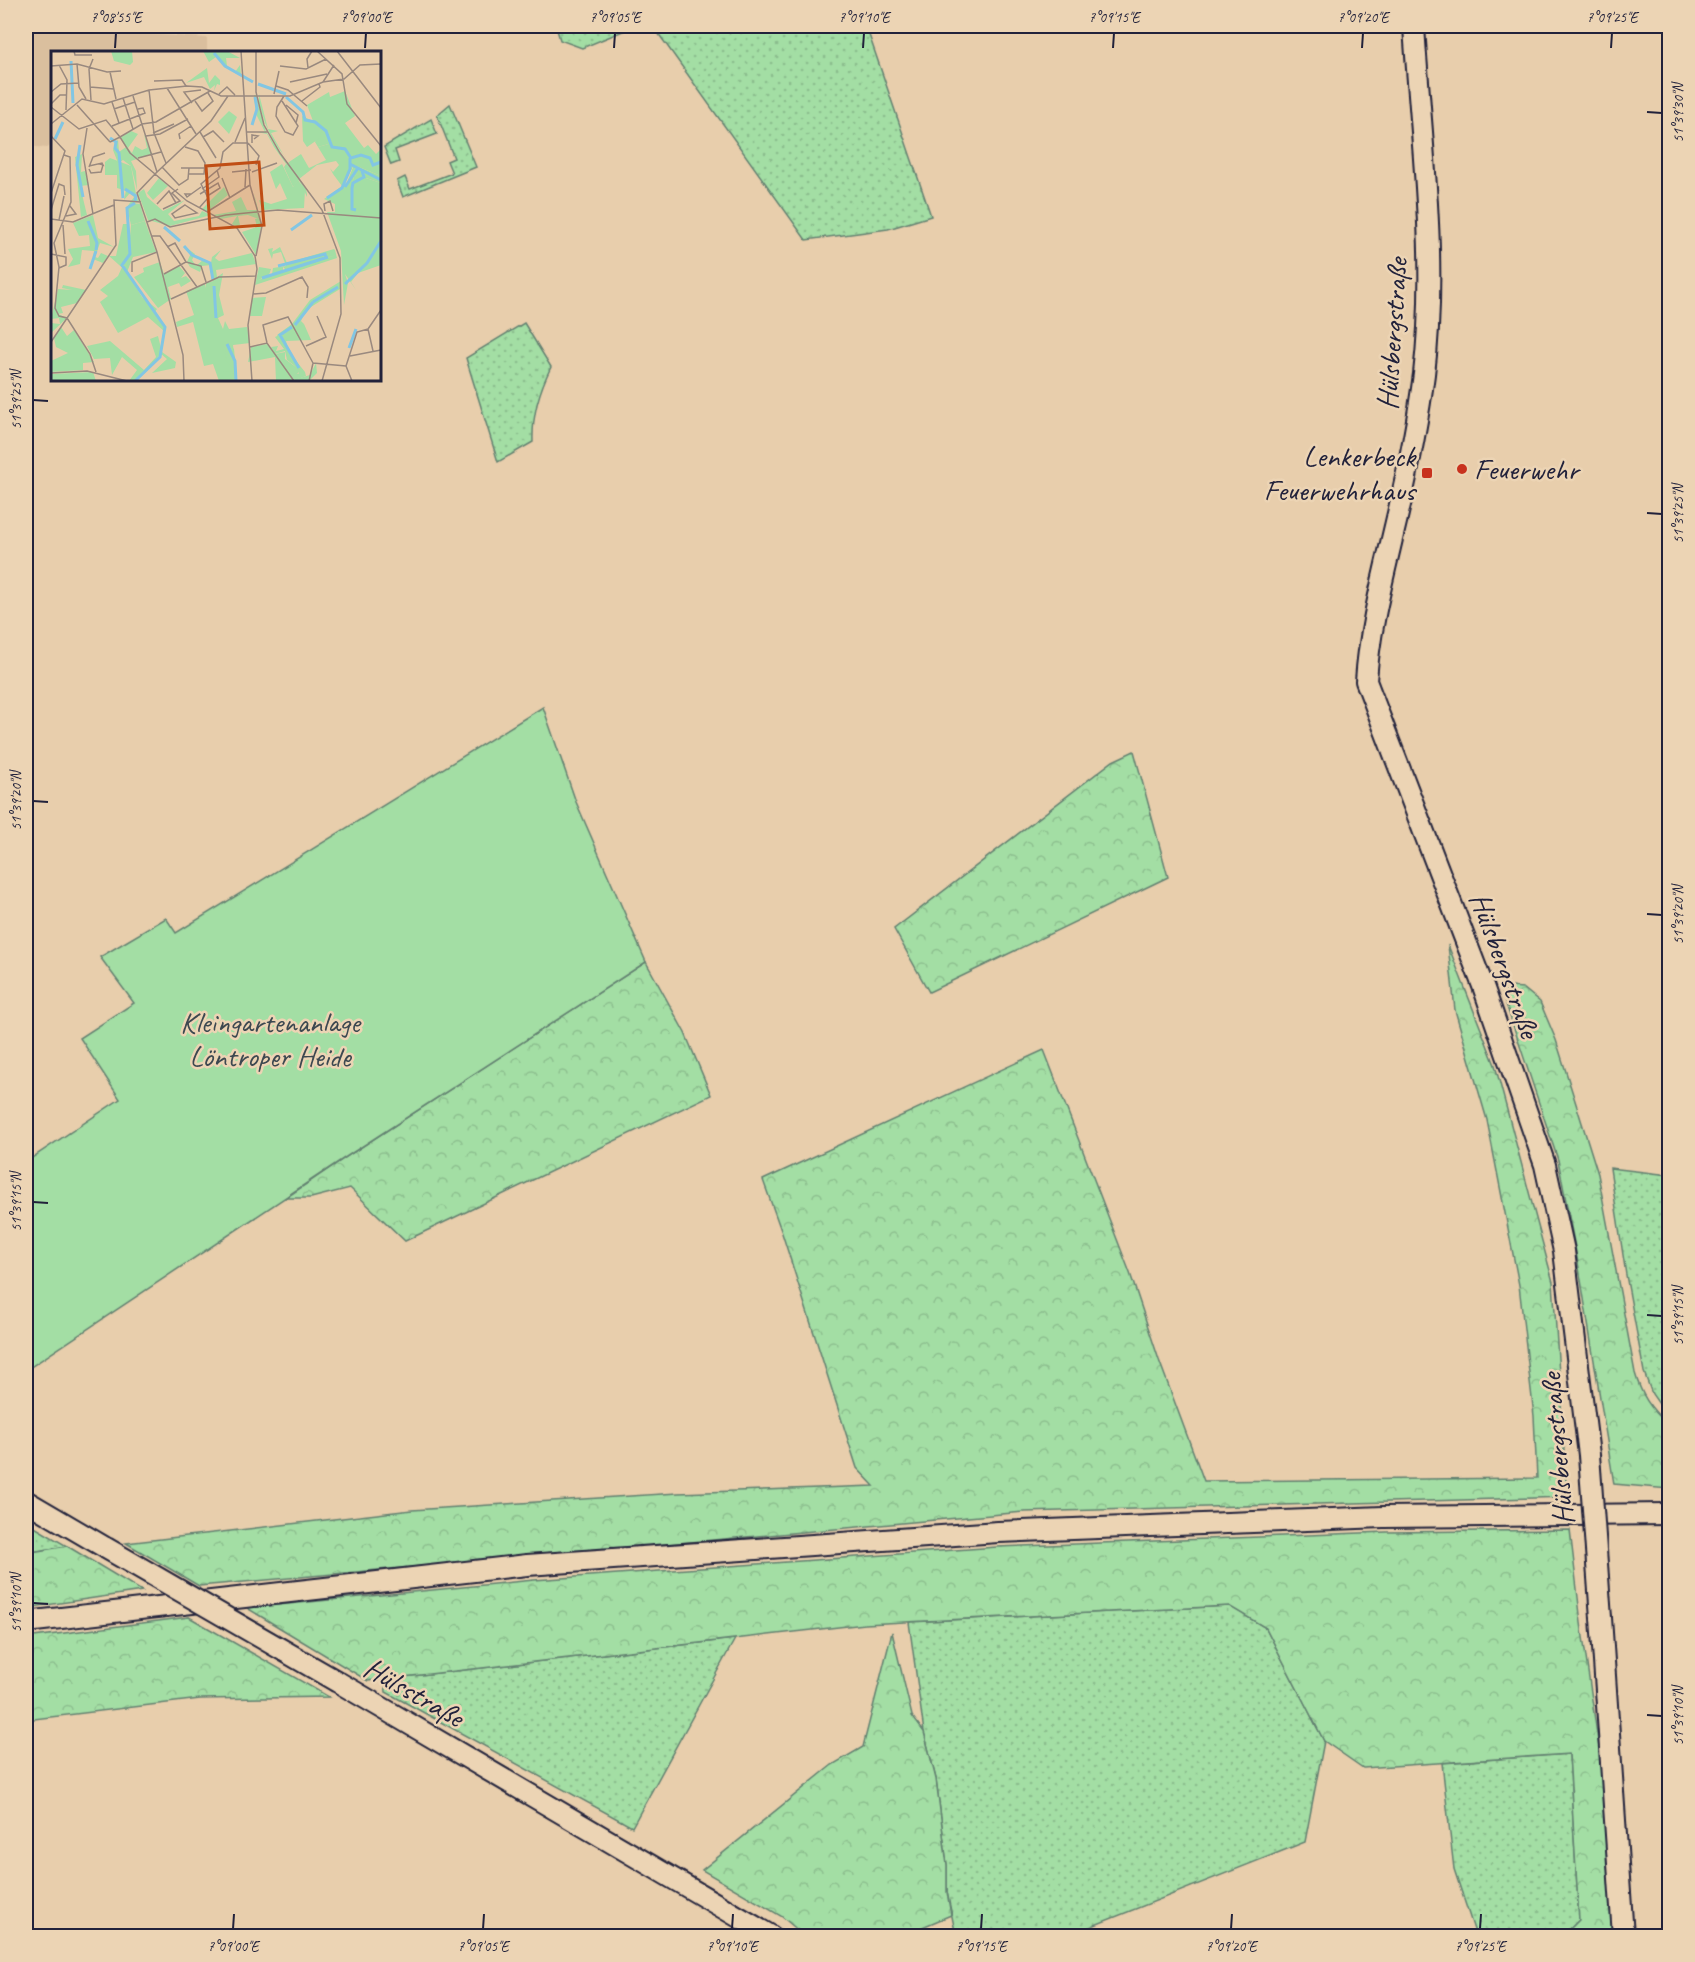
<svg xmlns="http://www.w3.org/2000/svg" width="1695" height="1962" font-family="Caveat,sans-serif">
	<defs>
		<pattern id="grass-dots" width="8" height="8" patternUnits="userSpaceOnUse" patternTransform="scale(1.5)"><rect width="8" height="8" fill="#a3dea4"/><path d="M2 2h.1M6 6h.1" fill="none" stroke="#8cbe8e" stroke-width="1.8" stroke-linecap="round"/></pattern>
		<pattern id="forest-crowns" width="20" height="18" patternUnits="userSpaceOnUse" patternTransform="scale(1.5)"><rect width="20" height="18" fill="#a3dea4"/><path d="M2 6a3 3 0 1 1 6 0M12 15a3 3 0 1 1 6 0" fill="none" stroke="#8cbe8e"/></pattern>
	</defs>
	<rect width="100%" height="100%" fill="#e8ceac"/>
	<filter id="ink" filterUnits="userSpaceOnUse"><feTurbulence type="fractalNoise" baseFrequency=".0167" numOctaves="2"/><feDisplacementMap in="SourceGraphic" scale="12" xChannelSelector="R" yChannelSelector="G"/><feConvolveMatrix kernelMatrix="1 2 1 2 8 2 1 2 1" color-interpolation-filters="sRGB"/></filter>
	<g filter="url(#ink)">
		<!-- built -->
		<path fill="#dabf9e" d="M26,26L207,38V52H52V145L47,148L26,146Z"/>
		<!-- grass -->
		<g fill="url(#grass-dots)" stroke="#628070" stroke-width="1.5">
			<path d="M556,26H635L582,48L560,40Z"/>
			<path d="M653,26H866L931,216L888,229L806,240Z"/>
			<path d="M450,104L476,167L403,197L397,181L405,177L410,189L452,173L447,161L454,158L437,115Z"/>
			<path d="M431,119L437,134L395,150L399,162L391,165L384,147Z"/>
			<path d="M524,323L551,367C539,391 532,415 533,442L498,462L466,358Z"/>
			<path d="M1610,1168L1669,1175V1411L1659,1404L1652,1394L1644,1372L1626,1275Z"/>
			<path d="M26,1522L67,1546L26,1553Z"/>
			<path d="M1230,1606L1266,1628L1324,1741L1305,1842L1067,1936H956L947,1892V1865L936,1779L924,1732L909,1622Z"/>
			<path d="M735,1639L632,1827L386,1692L385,1679Z"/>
			<path d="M1569,1754L1579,1920L1563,1936H1476L1454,1869L1442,1763Z"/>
		</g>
		<!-- forest -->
		<g fill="url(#forest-crowns)" stroke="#628070" stroke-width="1.5">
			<path d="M1134,751L1168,877L929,992L894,929L1113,761Z"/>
			<path d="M1448,945L1495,1065L1553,1282L1567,1497L1024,1512L199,1586L126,1543L412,1510L678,1493L874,1486L857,1468L782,1233L763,1180L1044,1050L1130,1273L1159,1360L1204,1481L1537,1478L1534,1416L1519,1285L1487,1120L1455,1010Z"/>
			<path d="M646,962L685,1033L711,1095L405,1241L350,1188L311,1198H286L352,1153Z"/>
			<path d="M1510,987L1523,988L1540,1002L1556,1040L1598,1174L1635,1373C1641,1394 1650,1409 1667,1423L1670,1450L1669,1489L1614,1484L1579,1268L1558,1160L1503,995L1504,991Z"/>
			<path d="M1570,1530L1581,1623L1621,1901L1623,1936H1563L1579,1920L1569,1754L1363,1768L1324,1741L1266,1628L1229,1606L865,1624L368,1681L247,1608L534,1580L997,1547L1387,1532Z"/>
			<path d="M67,1546L142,1591L26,1608V1553Z"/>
			<path d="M189,1617L329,1697L200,1699L26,1720V1638Z"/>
			<path d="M892,1632L912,1716L924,1732L936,1779L947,1865V1892L951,1915L901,1936H805L781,1916L702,1870L832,1765L863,1747Z"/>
		</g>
		<!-- garden -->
		<path fill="#a3dea4" stroke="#628070" stroke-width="1.5" d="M543,707L576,802L646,962L352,1153L26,1370V1162L120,1099L80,1038L134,1003L100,957L166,918L176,933Z"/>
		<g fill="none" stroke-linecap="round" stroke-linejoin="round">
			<!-- secondary casing -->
			<g stroke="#22223b" stroke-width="24">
				<g id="secondary">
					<path d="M1414,26C1421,141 1438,259 1424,374C1417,429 1405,485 1392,539C1381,586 1369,633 1366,681L1483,986L1545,1165L1564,1251L1589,1455"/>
					<path d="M26,1501L106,1548"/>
					<path d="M1601,1618L1623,1936"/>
					<path d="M26,1622L527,1565L998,1532L1383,1517L1670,1514"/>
					<path d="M338,1682L771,1936"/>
				</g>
			</g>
			<!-- secondary -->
			<use href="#secondary" stroke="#ecd4b4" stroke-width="20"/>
			<!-- secondary-bridge casing -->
			<g stroke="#22223b" stroke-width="24" stroke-linecap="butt">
				<g id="secondary-bridge">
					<path d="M1589,1455L1601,1618"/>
					<path d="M106,1548L338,1682"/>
				</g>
			</g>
			<!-- secondary-bridge -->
			<use href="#secondary-bridge" stroke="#ecd4b4" stroke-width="20"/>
		</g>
	</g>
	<!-- ticks -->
	<path fill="none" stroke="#22223b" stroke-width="2" d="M115,48L116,33M365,48L366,33M614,48L615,33M863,48L864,33M1113,48L1114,33M1362,48L1363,33M1611,48L1612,33M1647,112L1662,113M33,400L48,401M1647,513L1662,514M33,801L48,802M1647,914L1662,915M33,1202L48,1203M1647,1315L1662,1316M33,1603L48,1604M1647,1715L1662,1716M233,1929L234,1914M483,1929L484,1914M732,1929L733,1914M981,1929L982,1914M1231,1929L1232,1914M1480,1929L1481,1914"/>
	<!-- markers -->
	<g fill="#c8321e" stroke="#ecd4b4" stroke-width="2">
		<circle cx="1462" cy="469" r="6"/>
		<rect x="1421" y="467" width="12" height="12" rx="3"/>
	</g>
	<g text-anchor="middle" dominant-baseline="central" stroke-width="5" stroke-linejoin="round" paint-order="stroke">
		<!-- street labels -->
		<g font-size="30" fill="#22223b" stroke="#ecd4b4">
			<text transform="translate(1392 334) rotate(-86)">Hülsbergstraße</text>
			<text transform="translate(1505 965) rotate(70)">Hülsbergstraße</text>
			<text transform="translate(1557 1449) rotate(-95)">Hülsbergstraße</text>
			<text transform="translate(414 1692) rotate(30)">Hülsstraße</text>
		</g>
		<!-- poi labels -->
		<g font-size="30" fill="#22223b" stroke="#ecd4b4" text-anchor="end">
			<text x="1415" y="456">Lenkerbeck<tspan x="1415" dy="34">Feuerwehrhaus</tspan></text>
			<text x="1474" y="469" text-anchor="start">Feuerwehr</text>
		</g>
		<!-- park labels -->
		<g font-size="30" fill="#3c4850" stroke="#ecd4b4">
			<text x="270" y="1022">Kleingartenanlage<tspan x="270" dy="34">Löntroper Heide</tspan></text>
		</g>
	</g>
	<!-- overview -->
	<g transform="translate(51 51)">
		<rect width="330" height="330" fill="#e8ceac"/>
		<path d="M272,75L281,92L267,96L264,91ZM31,103L30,121L34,120L38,134L29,135L36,164L30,166L24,106ZM59,107L80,115L85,143L66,137V124H54V111ZM231,113L242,136L247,129L254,139L253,157L211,159L208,149L220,153L236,148L229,132L225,138L219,121ZM303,114L330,125V132L315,127L312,121L303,125L300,137L294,136ZM93,138L96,146L112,160L134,149L117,163L123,170L148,165L151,160L160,164L119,175L97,169L87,142ZM42,164L47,187L63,196L49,192L44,206L47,207L50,202L57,205L52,212L42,208L43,200L31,199L29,213L17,216L22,208L17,198L39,195L38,184L28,185L22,172ZM208,167L210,176L205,204L191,181L206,176L204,168ZM94,170L105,201L82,206L76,221L58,205H65L72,173H78L79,185L80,174ZM133,195L144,203L141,209L145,215L153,208L160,212L161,206L170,199L164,207L168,210L201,202L205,213L165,219L166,226L172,222L168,244L173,264L167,267L172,278L174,270L178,278L196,276L199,292L182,294L186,330H168L162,313L153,315L142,271L126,276L125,271L143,264L135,240L154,233L155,237V232L162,230L160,214L151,215L149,221L139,216L136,211L140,202ZM229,196L236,212L283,198L284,199L286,207L204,234L208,216L220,218L218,224L207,229L285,204L235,219L232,216V220L221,223L222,217L235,215L230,201L222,203L221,208L217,198L222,197L221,201ZM109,211L113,223L128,215L134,222L130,227L135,225L140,230L130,236L128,232L117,236L120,248L107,257L83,226L93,221L92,217ZM12,234L35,239L26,252L10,256L12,262L7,263L16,267L0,282V272L9,273L8,267L0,268L7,238L21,239L11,237ZM215,246L211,265H199L201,247ZM216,293L224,303L234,301V308L249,319L242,329L259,324L265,312L266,322L258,330H225L224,306L197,311L200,296Z" fill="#a3dea4"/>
		<path d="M60,0H81L82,11L79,14L63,10ZM152,0H176L189,7H175L176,15L184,21L189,14L190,24L184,22L165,6L158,11ZM156,17L158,32L164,24L169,29V34L166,33L163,40L164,34L159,38L153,26L135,32ZM294,40L304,65L294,72L313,97L317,94L325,103L330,98V125L303,114L293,133L300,137L303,125L312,120L315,127L330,132V214L307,222L300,231L305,239L294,223L297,232L293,254L290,200L276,161H284V153L273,148L291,135L282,123L279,117L282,121L288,114L285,110L266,114L248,128L255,138L256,143V146L248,129L242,136L233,116L235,113L223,96L216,83L206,81H214L205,63L203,44H205L215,81V82H216L236,113L238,111L228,98L221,87L214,72L208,52V43L217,78L227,80L220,82L232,103L238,111L250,103L258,117L275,109L267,96L281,92L271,76L269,87L256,96L252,90L251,65L262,70L256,54L278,41L279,46ZM80,80L87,83L77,97L81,102L84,95L91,99L96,97L93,83L101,103L80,110L85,120L86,139L80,115L72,109L67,112L62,99L67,88L68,101L75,96L70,86ZM75,139L85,143L88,151L81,152L89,153L94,170L80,174L76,156L83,146L79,142L73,149ZM203,142L211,175H207L208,168L197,164L187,165L189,174L185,176L181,173L186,165L170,168L162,164L185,160L181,151L190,146L196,159H206ZM72,214L91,246L106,258L103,262L114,274V281L97,266L67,282L49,251L57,245L49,239L67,225ZM253,273L260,289L235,290L234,296L254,321L255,325L244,329L240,325L249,322L248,318L236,309L234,300L224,303L220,296L227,295L225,300L233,298L224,286ZM10,276L16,285L23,279L43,311L32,312V319L0,321V310L17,302L5,296L3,287ZM107,285L111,301L125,311L124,317L101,322L116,308L110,303L86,330H78L86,319L71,306L61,324L59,307L43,308L36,295L59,290L93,319L105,306L99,288ZM177,293L183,298L186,330L184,327L169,329L172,325H184L180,320L172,321V307L184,319L182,307L176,309L174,304ZM42,321L45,330H0V323Z" fill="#a3dea4"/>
		<path d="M178,60L186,66L178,83L167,71Z" fill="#a3dea4"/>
		<path d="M108,127L117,135L102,149L96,142ZM290,230L289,238L255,259L250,270L253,273L235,289L237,302L252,320L250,326L226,284L241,273L259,249Z" fill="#a3dea4"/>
		<path d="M173,136L177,144L156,161L151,158Z" fill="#a3dea4"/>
		<path fill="none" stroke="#82c6e3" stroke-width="3" d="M163,2L174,15L202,31M20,10L22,52M207,33L235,43M235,46L252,61L254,69L264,71L275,80L281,96L294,98L300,107L310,104L319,107L322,114L330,111M201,74L206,58L204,46M59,87L65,91L64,97L68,102L72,147M4,88L12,71M29,94L26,114L32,146M299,113L330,129M294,136L307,117M74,138L85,145L84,150M276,147L291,137L299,118V107M84,152L76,157L79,203L71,214L114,276L109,306L84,330M305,159L301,158V137L302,132L313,126L311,120M37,170L46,192L45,199M113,176L129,190M240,179L261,164M133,195L141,204L159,212L162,229M227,215L274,203L275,207M39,218L45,200M211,227L277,206M294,233L316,212L330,190M163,235L165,267M262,251L287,236M244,274L262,251M241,276L229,284L248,317M176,293L184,310L185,330M298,297L305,278"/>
		<path fill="none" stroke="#99897f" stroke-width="1.5" d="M23,0L24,4H41M190,0L199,134L211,175L205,205M205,0V41L213,74L229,102L271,159L289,207L290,263L271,330M266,0L291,23L296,53L330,95M286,0L330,57M26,13L28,36L35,48M8,14L16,29L15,59M0,15L26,13L56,21L70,20M229,15L255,18L275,8M257,17L256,8L261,0M59,21L65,48M103,30L131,29L135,35M239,31L276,23M272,31L283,14M225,35L237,39L256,55M39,36L63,38M116,37L145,83M98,39L103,82L115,112M0,41L10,33L28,32M168,43L176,36L184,44M223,43L228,20M82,45L106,121M177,45L160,70L104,123L136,150L186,177L204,205L206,218L197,274L201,330M72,47L82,78M40,49L38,18L42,8M144,50L151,60L162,50L157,42M231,50L247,75L242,84L234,81L225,65L226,56L233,45M251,50L269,36L268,33M61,51L68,72M141,52L133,41L150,39M0,53L9,44H16M26,54L59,91M235,54L247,64L245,72M0,56L28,78L55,69L69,86L91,73L105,71L159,40M63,58L84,51M0,73L31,48L53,53L98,39L136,35L151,36L170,45H239L272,31L293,28L309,14L330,13M61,75L94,62L92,57L87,58M36,77L32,103L42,163M149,81L165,107M196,81H217M102,82L123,73M0,85L14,100L0,142M95,85L109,83L137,68M152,86L162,80L173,91M129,88L128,83L140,75M59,91L69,86L79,102L104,123L86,142L106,201M184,91L194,67M197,92L208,105L205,114M201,92V84L207,85L203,88M134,96L147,100L154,112L153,123H138M13,104L19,106L20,151L3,192L8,216L4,257L8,265L16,267L39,303L45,321M87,107L110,101M38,115L51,112L52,114L49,113M38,116L42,106L54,102M111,116L128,134L137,128L138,117M130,117H154M38,118L40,122L50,121L52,114M181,121L200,119M201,121L226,112M171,127L179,147M194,136L195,118M151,138L168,126L166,119M140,143H134L136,146L150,136M149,143L167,132L169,137L158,144M106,153L118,140L125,152M134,154L146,162L124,167L121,163ZM148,157L157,147L150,133L169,117L172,101L182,92H197M112,158L129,150L121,142L127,138M0,159L8,133L13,135L14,144M274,160L273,153L279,150L282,160M156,161L199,134M15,165L25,163L19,155M0,168L22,171L63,154M8,169L13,145M96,171L104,168L119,176L175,164L227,159L330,167M12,174L14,203M100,185H109L146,236M0,203L15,206V214L8,217M135,211L150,215L155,231M81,221V211L106,201L132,304L133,330M113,223L135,211L124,192L116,196M202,243L215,242L251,226L257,236L256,247M120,248L168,226L205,225M317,278L322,300M0,291L65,194L63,149L90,151M216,292L212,274L237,266L262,312M255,295L275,286L266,265M199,296L216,292L243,330M299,305L330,299M262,312L295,315M0,322L36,320L76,330M258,330L262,312M301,330L295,315L306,281L317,278L330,259"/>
		<path fill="#c04e15" fill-opacity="0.15" stroke="#c04e15" stroke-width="3" d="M208,111L213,174L159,178L155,115Z"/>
		<rect width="330" height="330" fill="none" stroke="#22223b" stroke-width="3"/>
	</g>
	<!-- margin -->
	<rect width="1695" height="1962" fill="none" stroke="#ecd4b4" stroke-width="66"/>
	<rect x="33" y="33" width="1629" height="1896" fill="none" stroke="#22223b" stroke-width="2"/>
	<g font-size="15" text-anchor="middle" fill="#22223b">
		<text x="116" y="22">7°08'55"E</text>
		<text x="366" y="22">7°09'00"E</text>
		<text x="615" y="22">7°09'05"E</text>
		<text x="864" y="22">7°09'10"E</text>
		<text x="1114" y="22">7°09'15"E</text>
		<text x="1363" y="22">7°09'20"E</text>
		<text x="1612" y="22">7°09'25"E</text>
		<text transform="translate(1678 113) rotate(-90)" y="5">51°39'30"N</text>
		<text transform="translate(16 400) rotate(-90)" y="5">51°39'25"N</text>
		<text transform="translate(1678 514) rotate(-90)" y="5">51°39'25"N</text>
		<text transform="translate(16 801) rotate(-90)" y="5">51°39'20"N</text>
		<text transform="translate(1678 915) rotate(-90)" y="5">51°39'20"N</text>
		<text transform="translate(16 1202) rotate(-90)" y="5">51°39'15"N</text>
		<text transform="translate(1678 1316) rotate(-90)" y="5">51°39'15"N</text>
		<text transform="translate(16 1603) rotate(-90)" y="5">51°39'10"N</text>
		<text transform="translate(1678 1716) rotate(-90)" y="5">51°39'10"N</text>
		<text x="233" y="1951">7°09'00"E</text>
		<text x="483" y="1951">7°09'05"E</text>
		<text x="732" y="1951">7°09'10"E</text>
		<text x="981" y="1951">7°09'15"E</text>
		<text x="1231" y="1951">7°09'20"E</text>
		<text x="1480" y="1951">7°09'25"E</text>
	</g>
</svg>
